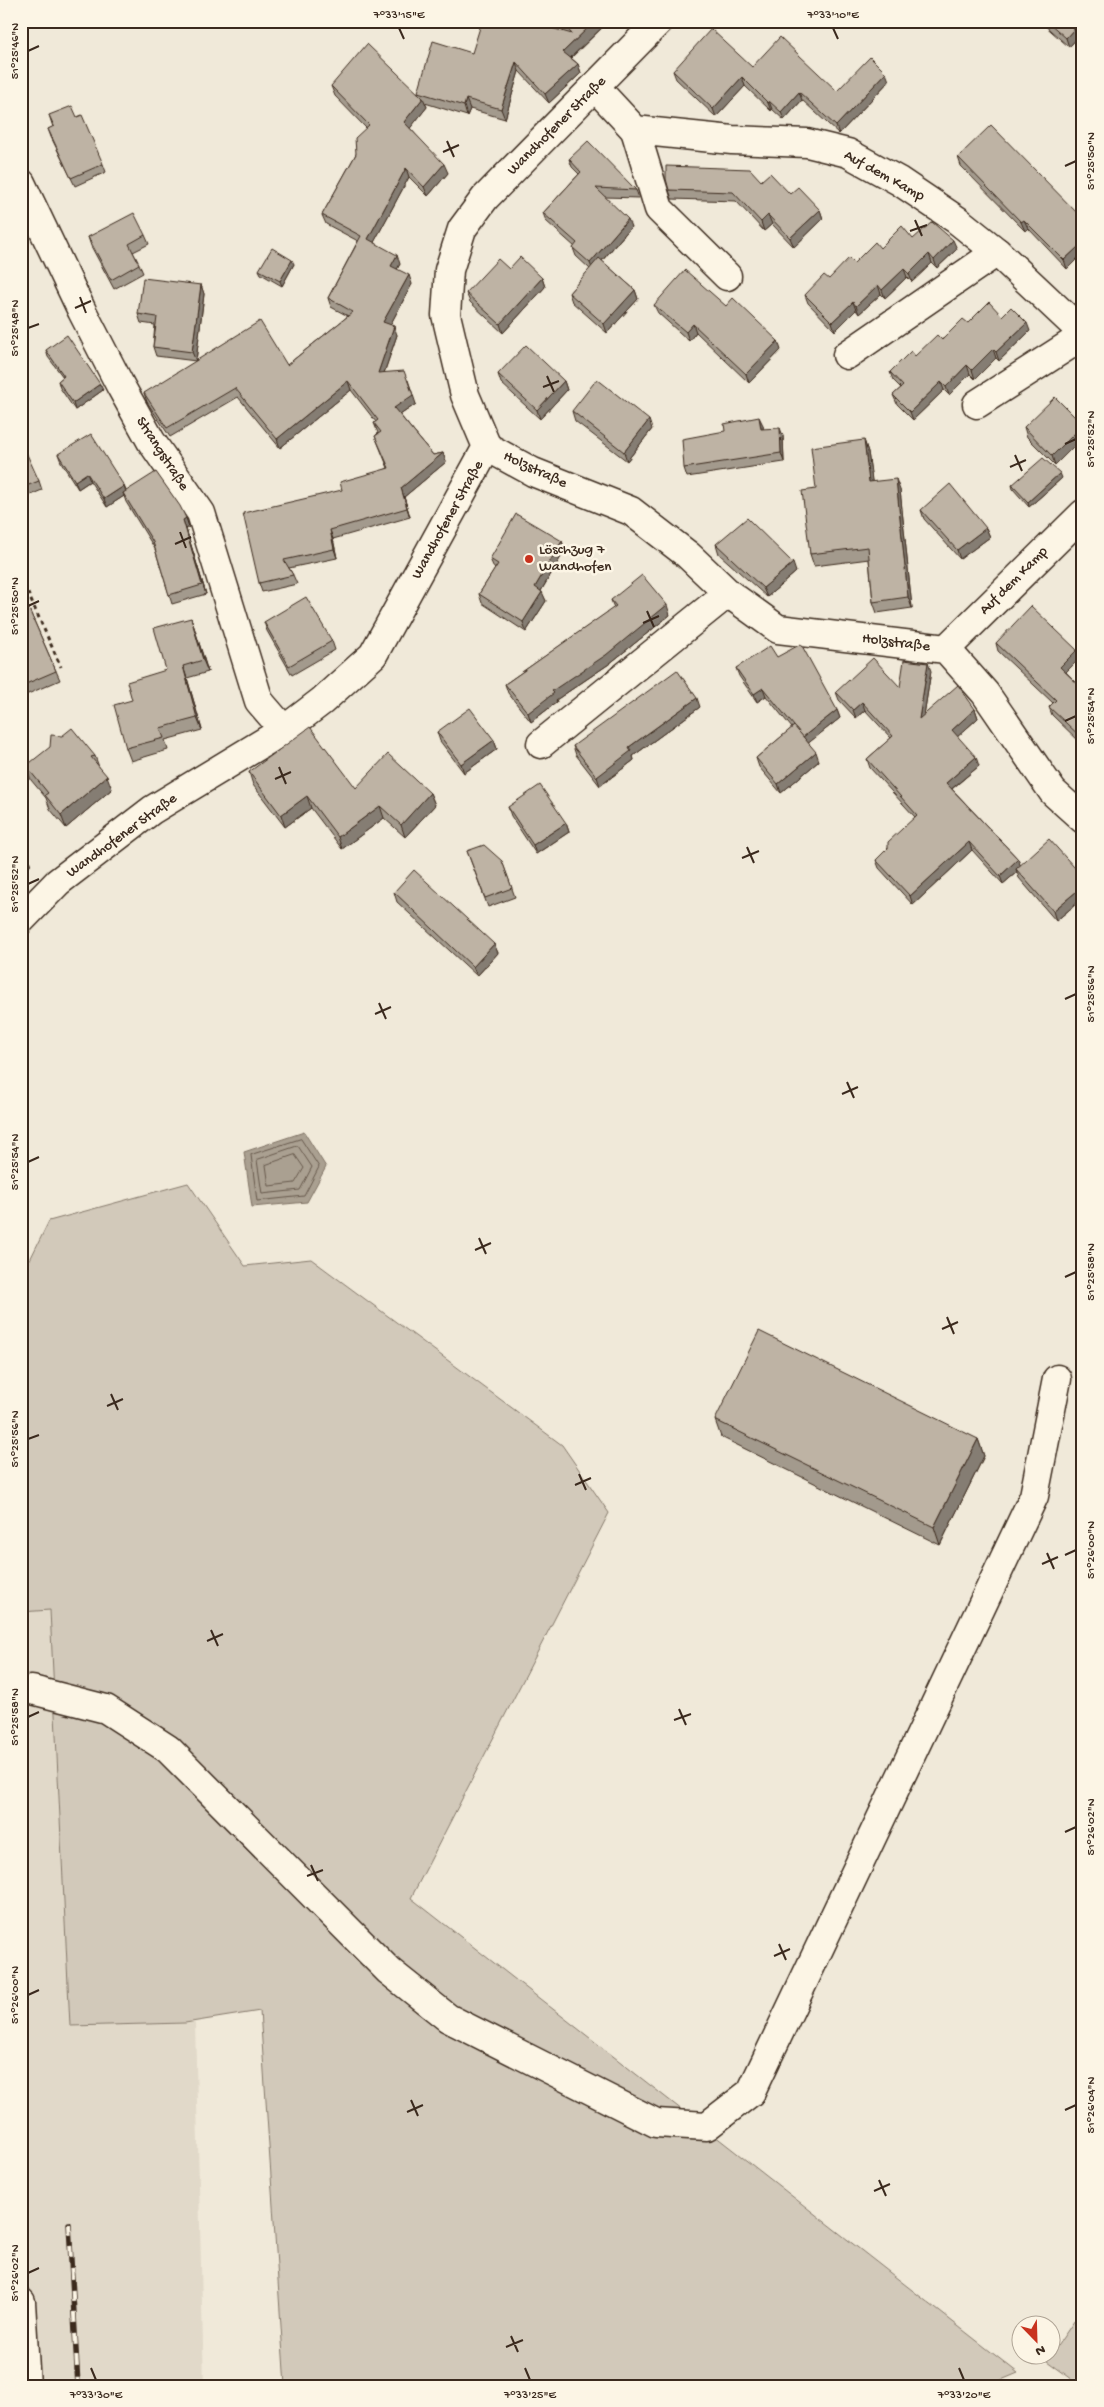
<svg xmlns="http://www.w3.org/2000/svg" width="1104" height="2407" font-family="'Gochi Hand',sans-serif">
	<rect width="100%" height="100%" fill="#f0e9d9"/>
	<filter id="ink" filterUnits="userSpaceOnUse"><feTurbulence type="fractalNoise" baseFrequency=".02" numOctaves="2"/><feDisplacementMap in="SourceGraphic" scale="10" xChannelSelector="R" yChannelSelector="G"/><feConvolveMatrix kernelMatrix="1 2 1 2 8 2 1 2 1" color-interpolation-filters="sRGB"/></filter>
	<g filter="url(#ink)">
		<!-- built -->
		<path fill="#e1d9c9" d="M50,1610L70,2026L195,2023L204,2386H21V1612Z"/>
		<!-- green -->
		<g fill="#d2c9ba" stroke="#867a6c">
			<path d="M188,1183L245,1266L311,1259L562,1445L609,1513L411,1898L1018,2373L987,2386H285L260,2011L185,2023L70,2026L50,1610L21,1612V1278L49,1221Z"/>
			<path d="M1083,2308V2378L1076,2382L1047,2361Z"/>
		</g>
		<!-- water -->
		<path fill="#aaa091" stroke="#7e7163" d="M304,1132L326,1167L307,1202L252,1207L244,1152Z"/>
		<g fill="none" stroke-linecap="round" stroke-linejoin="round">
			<!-- shore -->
			<g stroke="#67594c" stroke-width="1">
				<path d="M301,1139L319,1167L304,1196L257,1201L251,1155Z"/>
				<path d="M298,1146L312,1167L300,1190L262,1194L257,1160Z"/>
				<path d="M295,1155L304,1168L295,1183L269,1186L266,1165Z"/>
			</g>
			<!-- minor casing -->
			<g stroke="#3b2a1e" stroke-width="31">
				<g id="minor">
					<path d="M595,87L635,130L732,140L807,143L848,153L899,181L957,220L997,252L1083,333"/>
					<path d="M635,130L659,209L727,276"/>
					<path d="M21,183L82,311L120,385L151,441L201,513L259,701L284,730"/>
					<path d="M847,355L997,252"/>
					<path d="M977,404L1083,336"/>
					<path d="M487,447L533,472L631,511L688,555L728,593L778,629L946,649L985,693L1053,792L1083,819"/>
					<path d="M946,649L1083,514"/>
					<path d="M541,744L728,593"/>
					<path d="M21,920L58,882L152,810L284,730L322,701L373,655L487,447L465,395L446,315L449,270L462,229L485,198L659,21"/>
					<path d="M21,1691L32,1690L106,1709L168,1749L389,1971L448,2018L656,2123L707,2126L751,2092L1034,1496L1057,1379"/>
					<path d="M21,2302L26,2386"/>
				</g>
			</g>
			<!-- path -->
			<path stroke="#3b2a1e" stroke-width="3" stroke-dasharray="4 4" stroke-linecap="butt" d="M21,578L61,667"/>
			<!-- minor -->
			<use href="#minor" stroke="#fcf5e5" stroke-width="28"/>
			<!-- rail casing -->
			<g stroke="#3b2a1e" stroke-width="5.5">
				<path id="rail" d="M69,2224L78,2386"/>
			</g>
			<!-- rail -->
			<use href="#rail" stroke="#fcf5e5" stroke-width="4" stroke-dasharray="11" stroke-linecap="butt"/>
		</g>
		<!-- wall -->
		<g fill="#a39a8d" stroke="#3b2a1e">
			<path d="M560,21H609L571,58L578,64L581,73L549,103L519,71L505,119L470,109L467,116L425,103L427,107L410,128L448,173L428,196L409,177L374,242L400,264L397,269L412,284L390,325L397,335L384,373L416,404L400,415L433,455L443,453L446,462L404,497L410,517L333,539L337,558L289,568L293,575L297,584L262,592L259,583L342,490L388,468L375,436L378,433L374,423L376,422L351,390L280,448L238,397L170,437L147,402L144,393L287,365L348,316L331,307L328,298L358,241L326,224L322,215L356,154L366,128L335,96L331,86L418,93V92L472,53L564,32Z"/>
			<path d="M1042,21H1083V32L1069,47L1042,23Z"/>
			<path d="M752,67L837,91L889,81L839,134L802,100L784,120L772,109L771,111L745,86L716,117L676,79L673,71Z"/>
			<path d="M49,115L103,164L106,172L75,186L51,137L48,129L53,127Z"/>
			<path d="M958,157L1083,219V257L1081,255L1067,269L1028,228L1025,231L961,166Z"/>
			<path d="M569,159L636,190L639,198L605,197L631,227L602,261L635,290L638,299L607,333L572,302L569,293L590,269L576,256L573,248L575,247L546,221L543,213L579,174L572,167Z"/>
			<path d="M761,181L790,194L820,210L823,219L794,247L772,224L764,231L736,201L672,199L669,190Z"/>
			<path d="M145,235L149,244L133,252L139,264L143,273L114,289L91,246L88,237Z"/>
			<path d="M913,239L957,249L937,268L932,263L912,282L907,277L885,298L881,294L859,314L856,310L835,331L808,303L805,295L854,263L880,248Z"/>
			<path d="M294,264L282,286L261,274L259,270Z"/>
			<path d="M509,269L542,278L545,287L503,333L470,302L466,293Z"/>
			<path d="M201,285L204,294L196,361L156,356L153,347L155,325L141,323L138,314Z"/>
			<path d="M654,305L726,306L781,350L749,383L696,332L689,341L658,313Z"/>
			<path d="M1002,316L1030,331L999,361L996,358L975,379L970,374L949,395L944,390L913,420L897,404L893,395L901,388L893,380L890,372L968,323Z"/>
			<path d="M46,350L103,390L75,410L60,388L58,381L63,377L48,357Z"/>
			<path d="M498,374L564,381L567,390L540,419L501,383Z"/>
			<path d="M572,411L652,429L627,461L575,421Z"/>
			<path d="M763,425V429L783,436L784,462L687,477L684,468Z"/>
			<path d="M1083,425V437L1055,465L1027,437L1024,427Z"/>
			<path d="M864,440L868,452L872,482L900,490L912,608L877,613L873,602L869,559L814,566L810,554L816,489Z"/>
			<path d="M21,452L39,481L42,490L21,499Z"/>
			<path d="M58,454L124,486L126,491L186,518L189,527L186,529L206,594L172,604L155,549L126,502L124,496L107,507L90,481L78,489L61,462Z"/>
			<path d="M1062,478L1029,507L1013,489L1012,485Z"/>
			<path d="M921,510L986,528L990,537L960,559L924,519Z"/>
			<path d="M562,541L565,550L541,591L546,601L526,632L482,603L479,594L495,569L494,568L490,559Z"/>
			<path d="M716,544L796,572L767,597L719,554Z"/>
			<path d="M21,591L60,680L21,697Z"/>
			<path d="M611,600L670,615L609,664L556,700L557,702L531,722L508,693L505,684L614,608Z"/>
			<path d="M191,618L195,630L208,672L187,678L202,730L165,740L168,750L131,761L126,748L166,670Z"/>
			<path d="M264,622L332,641L335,650L292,675L267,631Z"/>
			<path d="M996,643L1080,658L1066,672L1083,689V745L1052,715L1049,707L1053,703L998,651Z"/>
			<path d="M777,657L837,710L840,718L808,743L819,761L781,793L759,767L756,758L792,728L766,696L757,702L739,676L736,668Z"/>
			<path d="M931,671L924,715L975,709L978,718L957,737L979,766L952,789L1018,859L1020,865L1083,877V898L1056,921L1019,878L1017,872L1003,884L972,850L913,905L879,868L876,860L888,848L915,817L870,768L867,759L891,738L865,710L856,718L839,700L836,692L900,687Z"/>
			<path d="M700,707L633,756L634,760L600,786L576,755L573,746Z"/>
			<path d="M437,732L494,740L497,749L464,773L440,741Z"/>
			<path d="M95,756L99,767L112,789L66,828L50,809L46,798L31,780L26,766Z"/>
			<path d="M249,772L356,788L430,793L435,805L405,837L384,818L342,849L311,808L285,827L253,785Z"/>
			<path d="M508,807L566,823L569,832L536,854L511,816Z"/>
			<path d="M467,851L502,861L515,897L488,907Z"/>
			<path d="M394,892L494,944L498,953L477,976L397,902Z"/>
			<path d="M715,1420L978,1439L984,1456L940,1545L721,1437Z"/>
		</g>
		<!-- shaded-wall -->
		<g fill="#857d73" stroke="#3b2a1e">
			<path d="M595,21H609L567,61L563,52Z"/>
			<path d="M1081,21H1083V32L1069,47L1066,38Z"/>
			<path d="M516,62L519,71L505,119L501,109Z"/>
			<path d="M578,64L581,73L549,103L545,94Z"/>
			<path d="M886,73L889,81L839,134L836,126Z"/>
			<path d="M742,77L745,86L716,117L713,109Z"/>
			<path d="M799,92L802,100L784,120L781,112Z"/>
			<path d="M423,98L427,107L408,131L404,122Z"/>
			<path d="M466,99L470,109L467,116L464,106Z"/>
			<path d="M769,101L772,109L771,111L768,103Z"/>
			<path d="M444,164L448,173L428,196L424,187Z"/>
			<path d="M406,168L409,177L371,248L368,239Z"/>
			<path d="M820,210L823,219L794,247L790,238Z"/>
			<path d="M768,215L772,224L764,231L761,222Z"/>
			<path d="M628,219L631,227L593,271L590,263Z"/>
			<path d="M1024,220L1028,228L1025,231L1021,222Z"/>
			<path d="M953,240L957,249L937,268L934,260Z"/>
			<path d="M1078,247L1081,255L1067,269L1064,260Z"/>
			<path d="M929,254L932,263L912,282L909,274Z"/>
			<path d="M397,255L400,264L394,275L391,266Z"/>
			<path d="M292,260L294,264L282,286L280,281Z"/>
			<path d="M904,269L907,277L885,298L882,290Z"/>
			<path d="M409,275L412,284L387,331L383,322Z"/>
			<path d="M542,278L545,287L503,333L500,324Z"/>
			<path d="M201,285L204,294L196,361L192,352Z"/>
			<path d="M878,285L881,294L859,314L856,306Z"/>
			<path d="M635,290L638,299L607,333L604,324Z"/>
			<path d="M853,302L856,310L835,331L832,322Z"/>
			<path d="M1027,323L1030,331L999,361L996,352Z"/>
			<path d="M693,324L696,332L689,341L686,332Z"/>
			<path d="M394,326L397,335L381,382L378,373Z"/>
			<path d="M778,341L781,350L749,383L746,374Z"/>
			<path d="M993,349L996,358L975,379L972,370Z"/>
			<path d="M967,365L970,374L949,395L946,387Z"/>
			<path d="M408,380L416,404L397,417L394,408Z"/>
			<path d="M348,381L351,390L280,448L277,439Z"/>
			<path d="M564,381L567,390L540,419L537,410Z"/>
			<path d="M941,382L944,390L913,420L910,412Z"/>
			<path d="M100,384L103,390L75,410L73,403Z"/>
			<path d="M759,417L763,425L764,438L761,429Z"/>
			<path d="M649,420L652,429L627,461L624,452Z"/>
			<path d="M1083,425V437L1055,465L1052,456Z"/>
			<path d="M780,428L783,436L784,462L781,453Z"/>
			<path d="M864,440L868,452L874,494L869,482Z"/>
			<path d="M443,453L446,462L404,497L410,517L401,488Z"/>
			<path d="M87,473L90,481L78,489L75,481Z"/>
			<path d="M1060,473L1062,478L1029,507L1028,502Z"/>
			<path d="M896,479L900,490L912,608L908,597Z"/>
			<path d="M124,486L127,494L123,493L124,496L107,507L104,499Z"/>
			<path d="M186,518L189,527L186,529L206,594L183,520Z"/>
			<path d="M986,528L990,537L960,559L957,550Z"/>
			<path d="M330,530L333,539L337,558L334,549Z"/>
			<path d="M562,541L565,550L538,596L535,587Z"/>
			<path d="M793,563L796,572L767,597L763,588Z"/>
			<path d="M542,592L546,601L526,632L523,622Z"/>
			<path d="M667,605L670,615L609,664L556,700L557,702L531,722L528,713L552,691Z"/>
			<path d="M191,618L195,630L208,672L203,660Z"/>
			<path d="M1077,650L1080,658L1063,675L1060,667Z"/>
			<path d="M928,663L931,671L922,728L919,719Z"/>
			<path d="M183,666L187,678L202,730L197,718Z"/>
			<path d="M763,688L766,696L757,702L754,694Z"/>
			<path d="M697,698L700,707L633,756L634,760L600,786L597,777L629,747Z"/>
			<path d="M862,702L865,710L856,718L853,710Z"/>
			<path d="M975,709L978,718L955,739L952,730Z"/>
			<path d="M837,710L840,718L806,745L803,737Z"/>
			<path d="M494,740L497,749L464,773L461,764Z"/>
			<path d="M816,752L819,761L781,793L778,784Z"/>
			<path d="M976,757L979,766L949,791L946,783Z"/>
			<path d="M107,776L112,789L66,828L61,815Z"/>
			<path d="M430,793L435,805L405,837L401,825Z"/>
			<path d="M307,796L311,808L285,827L281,815Z"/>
			<path d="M380,806L384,818L342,849L338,837Z"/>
			<path d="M566,823L569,832L536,854L533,845Z"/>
			<path d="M969,842L972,850L913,905L910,896Z"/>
			<path d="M26,852L31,865L21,874V856Z"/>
			<path d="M1018,859L1021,867L1016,869L1017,872L1003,884L1000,876Z"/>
			<path d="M1083,886V898L1056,921L1053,911Z"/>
			<path d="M494,944L498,953L477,976L473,967Z"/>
			<path d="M978,1439L984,1456L940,1545L934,1527Z"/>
		</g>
		<!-- building -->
		<g fill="#beb3a4" stroke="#3b2a1e">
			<path d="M482,21H527L572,34L560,21H595L563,52L578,64L545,94L516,62L501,109L466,99L464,106L418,92L433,41L472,53Z"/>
			<path d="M1047,21H1081L1066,38Z"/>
			<path d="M711,29L752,67L780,37L837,91L870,57L886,73L836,126L799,92L781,112L769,101L768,103L742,77L713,109L673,71Z"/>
			<path d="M367,44L423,98L404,122L444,164L424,187L406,168L368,239L397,255L391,266L409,275L383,322L394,326L378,373L404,371L413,395L394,408L433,455L443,453L401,488L407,508L330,530L334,549L284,560L293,575L259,583L243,513L342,490L340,482L389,468L375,436L381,432L374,423L378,420L348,381L277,439L235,388L167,428L144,393L260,321L287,365L353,312L328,298L361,236L322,215L356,154L355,138L369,125L331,86Z"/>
			<path d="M72,106L77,117L82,115L103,164L71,178L48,129L54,126L49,115Z"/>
			<path d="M991,125L1083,219V252L1078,247L1064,260L1024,220L1021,222L958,157Z"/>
			<path d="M588,141L636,190L596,188L628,219L590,263L573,248L577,243L543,213L581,172L569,159Z"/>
			<path d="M666,166L750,169L761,181L770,173L790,194L798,187L820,210L790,238L768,215L761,222L733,192L669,190L666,179Z"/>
			<path d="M134,213L145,235L129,244L139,264L111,280L88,237Z"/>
			<path d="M932,222L953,240L934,260L929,254L909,274L904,269L882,290L878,285L856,306L853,302L832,322L805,295L824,275L829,279L849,258L854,263L875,242L880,248L902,226L913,239Z"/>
			<path d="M272,248L292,260L280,281L259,270Z"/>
			<path d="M520,257L542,278L500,324L466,293L498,259L509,269Z"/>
			<path d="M599,258L635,290L604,324L569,293Z"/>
			<path d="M685,270L726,306L733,298L778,341L746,374L693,324L686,332L654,305Z"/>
			<path d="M143,278L201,285L192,352L153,347L157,317L138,314Z"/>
			<path d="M989,302L1002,316L1011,307L1027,323L996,352L993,349L972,370L967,365L946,387L941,382L910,412L893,395L903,386L890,372L911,351L915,356L937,335L942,340L963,319L968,323Z"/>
			<path d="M67,335L100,384L73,403L58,381L64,376L46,350Z"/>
			<path d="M526,345L564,381L537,410L498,374Z"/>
			<path d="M597,379L649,420L624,452L572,411Z"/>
			<path d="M1055,397L1083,425L1052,456L1024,427Z"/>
			<path d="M759,417L761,429L780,428L781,453L684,468L682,439L725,431L724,424Z"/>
			<path d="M91,434L124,486L104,499L87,473L75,481L58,454Z"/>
			<path d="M864,440L869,482L896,479L908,597L873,602L868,547L810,554L802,491L816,489L811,447Z"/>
			<path d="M25,450L39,481L21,488V452Z"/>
			<path d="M1043,458L1060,473L1028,502L1012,485Z"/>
			<path d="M156,472L180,506L186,518L183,520L202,585L169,595L153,542L123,493Z"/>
			<path d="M950,484L986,528L957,550L921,510Z"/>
			<path d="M516,514L562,541L535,587L542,592L523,622L479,594L498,564L490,559Z"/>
			<path d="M747,518L793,563L763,588L716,544Z"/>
			<path d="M642,575L667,605L606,655L552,691L554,693L528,713L505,684L616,606L611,600Z"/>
			<path d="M21,591L56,671L21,686Z"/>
			<path d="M306,597L332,641L289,666L264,622Z"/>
			<path d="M1031,606L1077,650L1060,667L1083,689V739L1049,707L1056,700L996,643Z"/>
			<path d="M191,618L203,660L183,666L197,718L160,728L164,738L126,748L114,705L132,700L127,682L166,670L154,628Z"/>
			<path d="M801,644L837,710L803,737L763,688L754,694L736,668L770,646L777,657Z"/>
			<path d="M873,658L900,687L904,660L928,663L919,719L958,685L975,709L952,730L976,757L946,783L1018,859L1000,876L969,842L910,896L876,860L888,848V842L917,815L867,759L893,736L862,702L853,710L836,692Z"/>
			<path d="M677,670L697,698L629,747L631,751L597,777L573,746Z"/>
			<path d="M470,708L494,740L461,764L437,732Z"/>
			<path d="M794,726L816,752L778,784L756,758Z"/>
			<path d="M310,727L356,788L388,754L430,793L401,825L380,806L338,837L307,796L281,815L249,772Z"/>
			<path d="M72,728L95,756L91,757L107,776L61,815L45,795L48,793L26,766L50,747L51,735L62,736Z"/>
			<path d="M540,785L566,823L533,845L508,807Z"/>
			<path d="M1049,839L1083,877V886L1053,911L1016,869Z"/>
			<path d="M484,845L502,861L512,888L485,898L467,851Z"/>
			<path d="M21,846L26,852L21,856Z"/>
			<path d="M414,870L494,944L473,967L394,892Z"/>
			<path d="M759,1331L978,1439L934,1527L715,1420Z"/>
		</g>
	</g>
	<!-- ticks -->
	<path fill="none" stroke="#3b2a1e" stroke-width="2" d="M399,28L404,39M833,28L838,39M28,51L39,46M447,141L454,157M443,152L459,145M1065,166L1076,161M915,220L922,236M910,231L927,225M80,297L86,313M75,308L91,301M28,328L39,324M547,376L554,392M543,387L559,381M1065,444L1076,439M1015,455L1022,471M1010,467L1026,460M180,532L186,548M175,544L191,537M28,606L39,601M647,611L654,627M643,623L659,616M1065,721L1076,716M279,767L286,784M275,779L291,772M747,847L754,863M742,858L759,851M28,884L39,879M1065,999L1076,994M379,1003L386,1019M375,1014L391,1007M847,1082L854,1098M842,1094L858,1087M28,1162L39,1157M479,1238L486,1254M475,1250L491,1243M1065,1277L1076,1272M947,1317L954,1334M942,1329L958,1322M111,1394L118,1410M107,1406L123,1399M28,1439L39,1435M579,1474L586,1490M575,1485L591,1478M1047,1553L1054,1569M1065,1555L1076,1550M1042,1564L1058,1557M211,1630L218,1646M207,1641L223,1634M679,1709L686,1725M28,1717L39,1712M674,1720L691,1714M1065,1832L1076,1827M311,1865L318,1881M307,1876L323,1870M779,1944L786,1960M774,1956L790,1949M28,1995L39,1990M411,2100L418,2116M1065,2110L1076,2105M407,2112L423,2105M879,2180L886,2196M874,2191L890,2184M28,2273L39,2268M511,2336L518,2352M506,2347L523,2340M91,2368L96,2380M525,2368L530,2380M959,2368L964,2380"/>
	<!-- markers -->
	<circle fill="#c8321e" stroke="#fcf5e5" stroke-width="2" cx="529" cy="559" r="5"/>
	<g text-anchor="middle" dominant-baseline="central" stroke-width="5" stroke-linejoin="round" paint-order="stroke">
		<!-- street labels -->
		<g font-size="15" fill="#3b2a1e" stroke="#fcf5e5">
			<text transform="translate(557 126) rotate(-45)">Wandhofener Straße</text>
			<text transform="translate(884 176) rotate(29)">Auf dem Kamp</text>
			<text transform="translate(162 454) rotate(57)">Strangstraße</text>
			<text transform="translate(535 470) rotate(25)">Holzstraße</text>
			<text transform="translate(448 520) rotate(-61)">Wandhofener Straße</text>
			<text transform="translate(1014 581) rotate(-45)">Auf dem Kamp</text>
			<text transform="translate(896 643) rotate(7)">Holzstraße</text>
			<text transform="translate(122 836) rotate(-36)">Wandhofener Straße</text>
		</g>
		<!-- poi labels -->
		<g font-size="15" fill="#3b2a1e" stroke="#fcf5e5" text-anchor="start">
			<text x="539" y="550">Löschzug 7<tspan x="539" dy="17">Wandhofen</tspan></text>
		</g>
	</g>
	<!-- margin -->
	<rect width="1104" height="2407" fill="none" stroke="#fcf5e5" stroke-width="55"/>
	<!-- north arrow -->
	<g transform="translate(1036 2340) rotate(157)"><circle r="24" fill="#fcf5e5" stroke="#afa495"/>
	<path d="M0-4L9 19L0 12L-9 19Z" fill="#c8321e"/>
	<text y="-8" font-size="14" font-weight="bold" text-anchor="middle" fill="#3b2a1e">N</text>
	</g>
	<rect x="28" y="28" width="1048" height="2352" fill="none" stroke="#3b2a1e" stroke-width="2"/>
	<g font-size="12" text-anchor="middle" fill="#3b2a1e">
		<text x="399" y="18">7°33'15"E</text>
		<text x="833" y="18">7°33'10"E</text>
		<text transform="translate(14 51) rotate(-90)" y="4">51°25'46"N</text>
		<text transform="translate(1090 161) rotate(-90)" y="4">51°25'50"N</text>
		<text transform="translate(14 328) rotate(-90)" y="4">51°25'48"N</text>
		<text transform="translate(1090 439) rotate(-90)" y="4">51°25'52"N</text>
		<text transform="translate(14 606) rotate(-90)" y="4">51°25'50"N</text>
		<text transform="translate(1090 716) rotate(-90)" y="4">51°25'54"N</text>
		<text transform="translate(14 884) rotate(-90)" y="4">51°25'52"N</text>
		<text transform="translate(1090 994) rotate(-90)" y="4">51°25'56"N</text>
		<text transform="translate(14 1162) rotate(-90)" y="4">51°25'54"N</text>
		<text transform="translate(1090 1272) rotate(-90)" y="4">51°25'58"N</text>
		<text transform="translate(14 1439) rotate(-90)" y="4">51°25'56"N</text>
		<text transform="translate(1090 1550) rotate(-90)" y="4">51°26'00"N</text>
		<text transform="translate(14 1717) rotate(-90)" y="4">51°25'58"N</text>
		<text transform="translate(1090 1827) rotate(-90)" y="4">51°26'02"N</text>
		<text transform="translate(14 1995) rotate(-90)" y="4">51°26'00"N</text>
		<text transform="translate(1090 2105) rotate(-90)" y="4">51°26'04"N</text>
		<text transform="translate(14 2273) rotate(-90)" y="4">51°26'02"N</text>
		<text x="96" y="2398">7°33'30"E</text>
		<text x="530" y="2398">7°33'25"E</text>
		<text x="964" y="2398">7°33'20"E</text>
	</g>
</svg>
